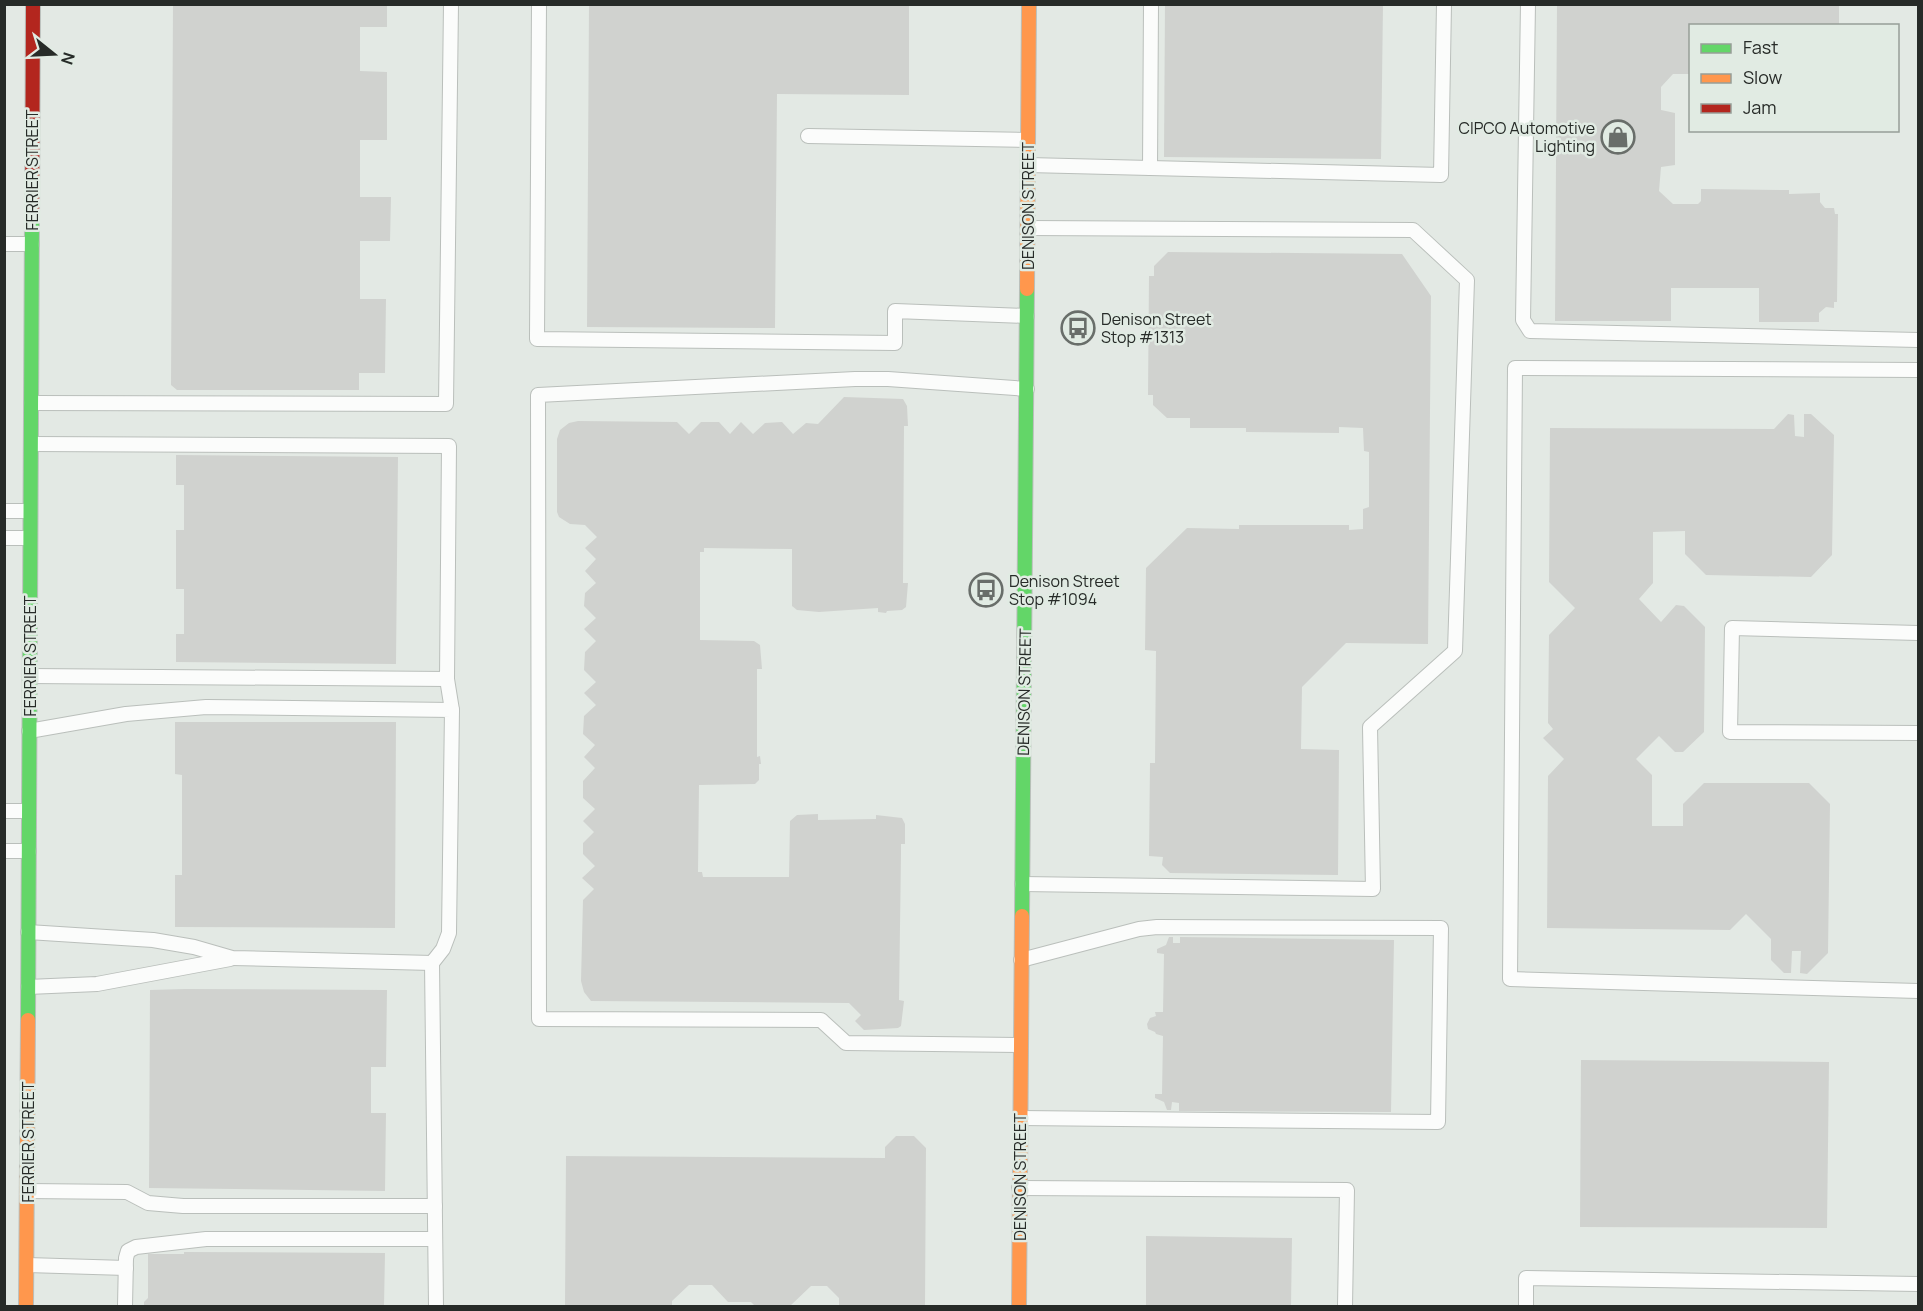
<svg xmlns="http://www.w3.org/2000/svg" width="1923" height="1311" font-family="Manrope,sans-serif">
	<rect width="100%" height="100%" fill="#e3e9e4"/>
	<!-- building -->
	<g fill="#d0d2cf">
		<path d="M173,4H387V27H360V71L387,72V140H360V197H391L390,241H360V299H386L385,373H359V390H177L171,385Z"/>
		<path d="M589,4H909V95L777,94L775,328L587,327Z"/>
		<path d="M1165,4H1383L1381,159L1164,157Z"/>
		<path d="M1557,4H1839V26H1690V74H1673L1661,87V110L1675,113V165L1661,167L1659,191L1673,204H1698L1701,201V189L1789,190V194L1820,193V202L1825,208H1834L1835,214H1838L1837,302H1834V308L1826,307L1819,313V322H1759V288H1671V321H1555Z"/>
		<path d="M1168,252L1402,254L1431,296L1428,644L1346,643L1302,687L1301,749L1339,750L1338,875L1170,873L1162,865L1163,857L1149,856L1150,763H1155L1156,651L1145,650L1146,568L1187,528L1239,529V525H1349V530L1363,529V509L1369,507V452L1364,451L1363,428L1339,427V433L1246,432V428H1190V418H1167L1153,405V395H1148L1149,276H1154V266Z"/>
		<path d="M844,397L903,399L907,406L908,426H904L903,583H908L906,607L902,610L887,611L886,613L878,612V608L819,612L797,610L792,606V549L704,548V552H700V640L754,641L760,645L762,669H757V757L760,756L761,764H759V780L755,784L699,785L698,872H702L703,877H789L790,821L797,815L818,814V820L876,819V815L902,818L905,824V844H901V853L899,1000L904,1001L901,1026L898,1028L864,1030L855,1021L861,1015L849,1003L591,1001L584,992L581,981L583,900L594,889L582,878L595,866L583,854V843L594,832L583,821L595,809L583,798V781L595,768L584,757L595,745L583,734L584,716L596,705L584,693L596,682L584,670L585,652L596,641L584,629L596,618L584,606L585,593L596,583L585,571L596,559L585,548L597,537L585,525L570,524L559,517L557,512V439L560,430L569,423L578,421L677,422L689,434L701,422H719L730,434L741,422L753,434L765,423L782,422L793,434L806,423L818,424Z"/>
		<path d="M1788,414L1794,415L1795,436L1804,437V414H1811L1834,435L1832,555L1811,577L1706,575L1685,554V531L1653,532V583L1639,599L1661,622L1676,605L1684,606L1705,627L1704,732L1683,752H1675L1659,736L1636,759L1652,775V826H1683V804L1704,783H1809L1830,804L1828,953L1807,974L1800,973L1801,951H1792L1791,973H1784L1771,960V939L1746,914L1730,930L1547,928L1548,776L1564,759L1543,738L1553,729L1548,723L1549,635L1575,608L1549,582L1550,428L1774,429Z"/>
		<path d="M176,455L398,457L396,664L176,662V634H184V589H176V530H184V485H176Z"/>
		<path d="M175,722H396L395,928L175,927V875H182V775L175,774Z"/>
		<path d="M1169,937H1173V943H1180V937L1394,940L1391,1112L1179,1111V1103L1172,1102L1171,1110H1167L1164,1102L1155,1098V1094H1162L1163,1036L1156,1034L1155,1032L1148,1029L1147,1024L1150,1018L1156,1016L1155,1012H1163L1164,954L1157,953V949L1166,945Z"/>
		<path d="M185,989L387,990L386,1067H371V1113H386L385,1191L149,1188L150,990Z"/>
		<path d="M1581,1060L1829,1062L1827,1228L1580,1227Z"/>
		<path d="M896,1136H914L926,1148L925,1306H839V1298L827,1286H811L790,1306H755L751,1302H728L712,1285H689L672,1301V1306H565L566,1156L885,1158V1147Z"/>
		<path d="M1146,1236L1292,1238L1291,1306H1146Z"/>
		<path d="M184,1252L385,1253L384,1306H144V1302L148,1298V1254H184Z"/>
	</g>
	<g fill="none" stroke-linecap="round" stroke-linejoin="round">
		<!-- lane casing -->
		<g stroke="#babfbb" stroke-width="16">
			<g id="lane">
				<path d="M539,4L537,339L895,343V311L1027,316"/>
				<path d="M1528,4L1523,320L1530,331L1918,340"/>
				<path d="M808,136L1028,140"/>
				<path d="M1028,165L1441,175L1444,4"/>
				<path d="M1150,168L1151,4"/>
				<path d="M4,244H32"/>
				<path d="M1918,370L1515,368L1510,979L1918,991"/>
				<path d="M31,403L446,404L451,4"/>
				<path d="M4,511H30"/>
				<path d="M4,538H30"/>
				<path d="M1918,633L1732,628L1730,732L1918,733"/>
				<path d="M30,676L447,679L449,446L31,444"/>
				<path d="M447,679L452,710"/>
				<path d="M4,811H29"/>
				<path d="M4,851H29"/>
				<path d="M1022,884L1373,889L1370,727L1455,651L1467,280L1413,230L1028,228"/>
				<path d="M28,932L153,940L194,947L232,958L432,963L443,949L449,933L452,710L206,707L126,714L29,731"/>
				<path d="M432,963L436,1306"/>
				<path d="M28,987L97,984L230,959"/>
				<path d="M1021,1045L846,1043L821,1020L539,1019L538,395L855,379H888L1027,389"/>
				<path d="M1020,1118L1438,1122L1441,928L1157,927L1139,929L1021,960"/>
				<path d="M1019,1188L1347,1190L1345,1306"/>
				<path d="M27,1191L127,1192L148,1203L183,1206H435"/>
				<path d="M27,1265L126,1268"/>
				<path d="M125,1306L126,1258L128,1251L136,1247L206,1239H435"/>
				<path d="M1526,1306V1278L1918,1284"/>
			</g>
		</g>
		<!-- fast casing -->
		<g stroke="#babfbb" stroke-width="16">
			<g id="fast">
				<path d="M1022,916L1027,289"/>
				<path d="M28,1020L32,216"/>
			</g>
		</g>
		<!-- slow casing -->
		<g stroke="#babfbb" stroke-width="16">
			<g id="slow">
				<path d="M1027,289L1029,4"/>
				<path d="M26,1306L28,1020"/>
				<path d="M1019,1306L1022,916"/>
			</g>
		</g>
		<!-- jam casing -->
		<g stroke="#babfbb" stroke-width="16">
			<path id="jam" d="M32,216L33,4"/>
		</g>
		<!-- lane -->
		<use href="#lane" stroke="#fbfcfb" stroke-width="14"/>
		<!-- fast -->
		<use href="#fast" stroke="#63d668" stroke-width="14"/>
		<!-- slow -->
		<use href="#slow" stroke="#ff974d" stroke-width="14"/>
		<!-- jam -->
		<use href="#jam" stroke="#b3261e" stroke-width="14"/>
	</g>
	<!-- icons -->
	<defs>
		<g id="shop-ring" transform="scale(1.725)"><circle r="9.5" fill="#e1ebe3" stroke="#696e6a" stroke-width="1.5"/><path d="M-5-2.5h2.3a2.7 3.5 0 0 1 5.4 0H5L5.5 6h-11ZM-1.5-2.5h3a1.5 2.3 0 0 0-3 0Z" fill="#696e6a"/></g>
		<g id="bus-ring" transform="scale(1.725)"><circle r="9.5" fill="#e1ebe3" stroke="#696e6a" stroke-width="1.5"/><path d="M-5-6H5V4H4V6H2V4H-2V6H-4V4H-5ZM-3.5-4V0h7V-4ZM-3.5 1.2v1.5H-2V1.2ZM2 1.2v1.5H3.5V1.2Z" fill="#696e6a"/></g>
	</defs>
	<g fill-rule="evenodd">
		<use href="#shop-ring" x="1618" y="137"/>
		<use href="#bus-ring" x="1078" y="328"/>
		<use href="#bus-ring" x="986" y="590"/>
	</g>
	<g text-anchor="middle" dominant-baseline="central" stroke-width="5" stroke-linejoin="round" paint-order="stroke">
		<!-- poi labels -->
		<g font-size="16" fill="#272b28" stroke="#e1ebe3" text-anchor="start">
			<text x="1595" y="128" text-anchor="end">CIPCO Automotive<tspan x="1595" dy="18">Lighting</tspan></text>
			<text x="1101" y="319">Denison Street<tspan x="1101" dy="18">Stop #1313</tspan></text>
			<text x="1009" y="581">Denison Street<tspan x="1009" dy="18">Stop #1094</tspan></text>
		</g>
		<!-- street labels -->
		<g font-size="16" fill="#272b28" stroke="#e1ebe3">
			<text transform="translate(32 170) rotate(-90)">FERRIER STREET</text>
			<text transform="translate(1028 206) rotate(-90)">DENISON STREET</text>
			<text transform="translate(30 656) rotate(-90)">FERRIER STREET</text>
			<text transform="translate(1024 692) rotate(-89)">DENISON STREET</text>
			<text transform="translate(28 1142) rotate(-90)">FERRIER STREET</text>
			<text transform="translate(1020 1177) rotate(-90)">DENISON STREET</text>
		</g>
	</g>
	<!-- border -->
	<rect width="1923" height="1311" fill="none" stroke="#272b28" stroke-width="12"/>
	<!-- legend -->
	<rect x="1689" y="24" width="210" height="108" fill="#e1ebe3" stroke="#979e98" stroke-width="1.5"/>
	<rect x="1701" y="44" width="30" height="9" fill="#63d668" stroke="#979e98" stroke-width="1.5"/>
	<text x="1743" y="54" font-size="18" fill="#272b28">Fast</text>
	<rect x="1701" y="74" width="30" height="9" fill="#ff974d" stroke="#979e98" stroke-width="1.5"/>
	<text x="1743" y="84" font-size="18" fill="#272b28">Slow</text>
	<rect x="1701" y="104" width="30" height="9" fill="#b3261e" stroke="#979e98" stroke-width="1.5"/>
	<text x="1743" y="114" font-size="18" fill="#272b28">Jam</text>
	<!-- north arrow -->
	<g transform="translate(54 54) rotate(108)" stroke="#e1ebe3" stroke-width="4.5" paint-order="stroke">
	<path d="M0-4.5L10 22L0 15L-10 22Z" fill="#272b28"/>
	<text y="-9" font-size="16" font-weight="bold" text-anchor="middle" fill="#272b28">N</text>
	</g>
</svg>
